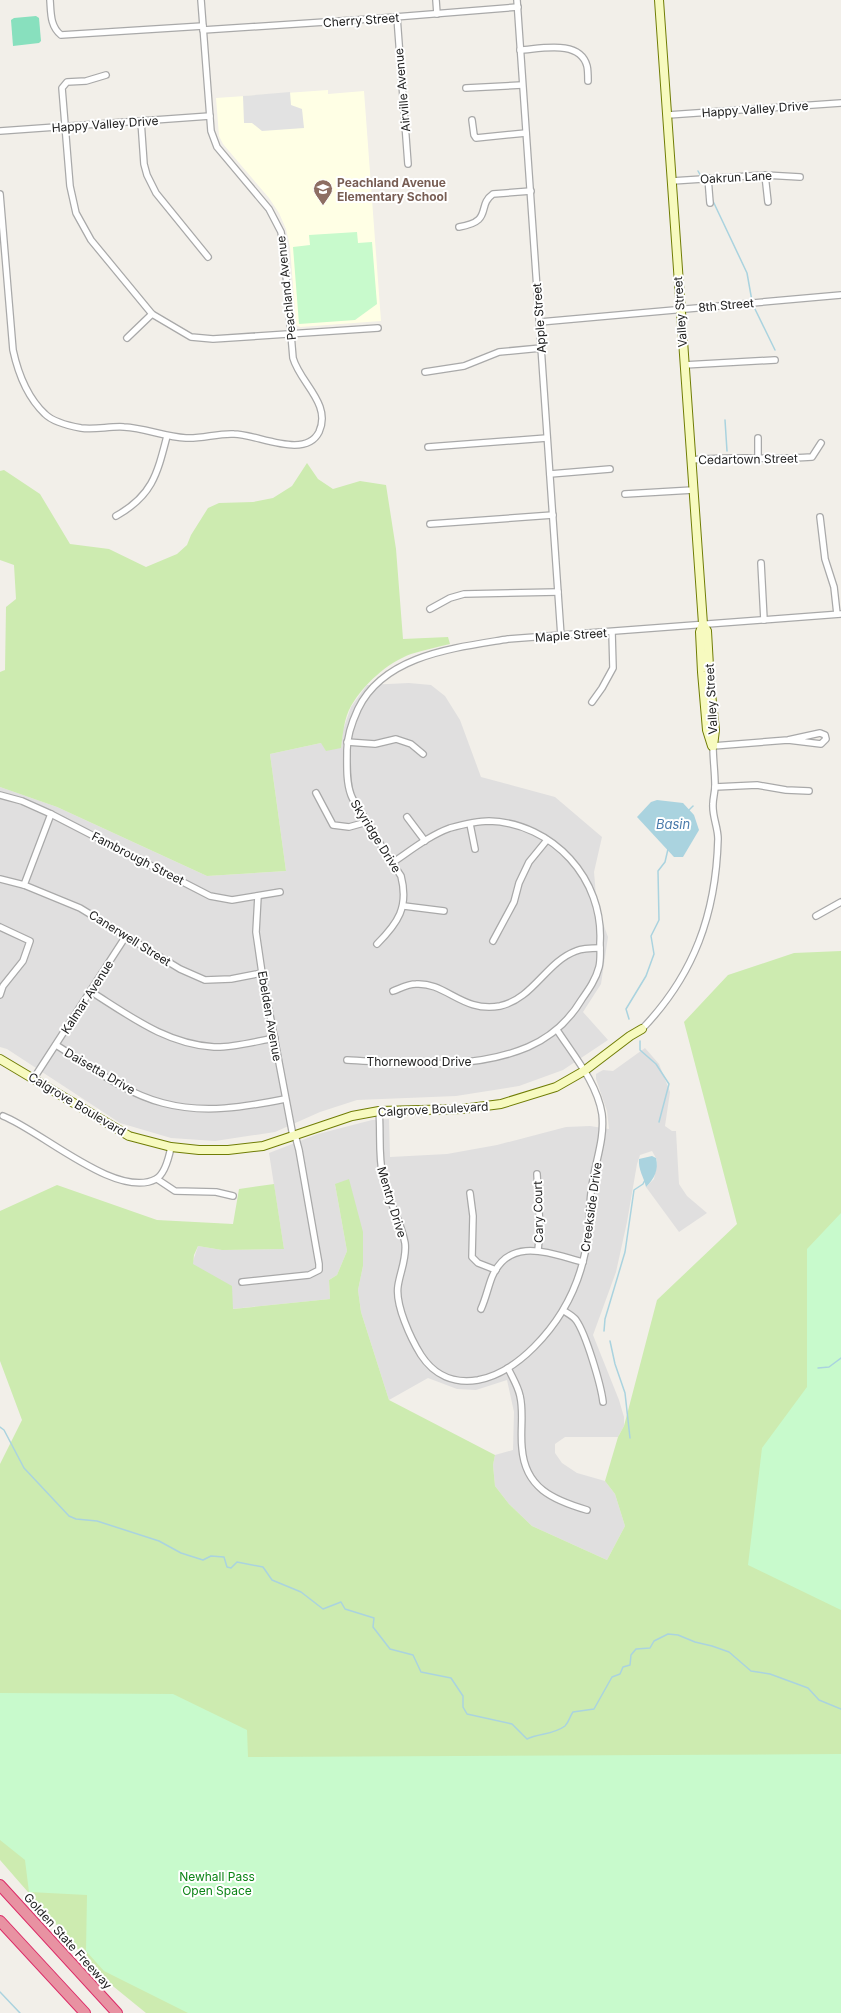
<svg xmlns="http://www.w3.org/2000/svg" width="841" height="2013" font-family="Inter,sans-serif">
	<rect width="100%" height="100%" fill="#f2efe9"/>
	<!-- residential -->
	<g fill="#e0dfdf">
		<path d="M409,683L431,685L445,696L460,720L481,777L555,797L602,837L594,872L597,907L608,937L601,984L583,1012L608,1040L563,1070L519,1086L456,1096L357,1100L320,1112L275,1132L215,1141L171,1138L120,1123L7,1049L0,1047V787L57,807L207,876L286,871L270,754L321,743L341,748L343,730L351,707L367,685Z"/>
		<path d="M645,1048L659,1064L670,1092L665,1126L672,1131H676L679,1184L687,1196L707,1213L679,1232L646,1187L654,1179L657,1162L656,1158L652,1151L640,1155L637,1164L627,1222L616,1272L593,1335L619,1400L624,1417V1426L618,1437H565L555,1444V1453L562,1463L577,1473L605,1481L615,1494L625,1526L607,1560L532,1526L509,1504L495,1486L493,1465L495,1455L513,1450L514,1412L507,1380L476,1390L457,1389L428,1378L389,1400L361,1312L358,1290L363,1266L335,1184L347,1251L337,1275L329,1280L330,1299L232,1309L192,1264L198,1246L222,1250L284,1249L269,1153L318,1134L372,1120L389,1119L390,1157L447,1154L497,1145L566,1127L590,1126L609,1129L607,1111L596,1079V1074L603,1070L613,1071Z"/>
	</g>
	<!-- education -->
	<path fill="#ffffe5" d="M328,90V94L364,91L381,321L300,327L296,325L290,247L286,229L279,213L269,198L223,144L219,136L216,98Z"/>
	<!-- grass -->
	<g fill="#cdebb0">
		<path d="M307,463L318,479L333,489L360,481L386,485L396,549L403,639L448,637L450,644C437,647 424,650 411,654C387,663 364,684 351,706C344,718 343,734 341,748L326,751L321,743L270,754L286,871L207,876L57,807L0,787V672L5,670L6,607L16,599L14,565L0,560V471L4,470L40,494L70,544L109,549L146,567L177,554L187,545L191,535L208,508L219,503L253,502L273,498L292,486Z"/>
		<path d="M841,951V2013H146L103,1978L0,1860V1464L22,1420L0,1361V1211L57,1185L157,1220L233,1224L239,1189L274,1184L284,1249L222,1250L198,1246L194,1255L193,1264L232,1286L233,1309L330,1299L329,1280L337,1275L347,1251L335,1184L349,1179L363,1232V1266L358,1290L361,1312L389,1400L495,1455L493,1465L495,1486L509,1504L532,1526L607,1560L625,1526L615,1494L605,1481L618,1437L624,1426L657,1300L737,1224L684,1022L728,975L794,953Z"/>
	</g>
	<!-- park -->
	<g fill="#c8facc">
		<path d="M357,232L358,243L372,242L377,304L355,320L299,324L293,247L310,245L309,235Z"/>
		<path d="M841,1213V1610L748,1565L762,1448L807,1387V1249Z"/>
		<path d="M0,1693L173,1694L247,1730L248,1757L841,1754V2013H188L104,1971L86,1951L87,1895L29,1892L25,1860L0,1840Z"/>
	</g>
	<!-- pitch -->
	<path fill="#88e0be" d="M36,16L39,18L41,41L39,43L13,46L11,20L14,18Z"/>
	<!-- parking -->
	<path fill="#e2e2e2" d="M290,92L291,105L302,109L304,128L262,131L252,123H244L243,96Z"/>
	<!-- water -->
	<g fill="#aad3df">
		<path d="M657,800L683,803L694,815L699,830L683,857H674L637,817L651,802Z"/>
		<path d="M652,1156L656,1158C659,1170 654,1179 646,1187C644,1177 638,1170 639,1159Z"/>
	</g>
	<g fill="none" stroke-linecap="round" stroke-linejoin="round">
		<!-- stream -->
		<g stroke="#aad3df" stroke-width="1.5">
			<path d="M698,171L702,178"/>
			<path d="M703,181L707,188"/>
			<path d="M712,199L747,273L752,301"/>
			<path d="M753,305L775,350"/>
			<path d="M725,420L727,451"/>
			<path d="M689,810L693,806"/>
			<path d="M629,1019L626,1009L646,976L654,954L651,936L659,920L658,871L665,862L668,849"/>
			<path d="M640,1041V1050L656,1064L669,1084L659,1122"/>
			<path d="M604,1331L605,1319L625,1252L634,1190L643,1184L645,1180"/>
			<path d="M610,1341L615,1364L625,1393L630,1438"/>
			<path d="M818,1368L829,1367L841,1358"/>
			<path d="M0,1427L4,1430L24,1468L69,1516L76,1519L97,1521L159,1541L181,1553L203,1560L211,1556L224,1557L227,1567L231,1568L237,1562L263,1567L272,1580L301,1592L323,1609L341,1602L345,1609L374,1618L373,1627L390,1649L413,1655L421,1672L451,1678L463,1696V1707L467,1714L512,1724L527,1739C539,1733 553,1735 565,1726C569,1722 570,1716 573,1712L594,1709L612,1677L620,1674L623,1667L630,1665L631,1655L636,1649L650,1648L654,1641L668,1634L678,1635L695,1642L712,1646L729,1652L751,1671L770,1674L808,1688L819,1700L841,1709"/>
			<path d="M0,1992L20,2013"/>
		</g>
		<!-- street casing -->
		<g stroke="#a9a9a9" stroke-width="8">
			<g id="street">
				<path d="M50,0C51,13 50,26 61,35L203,26"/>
				<path d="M436,0L437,14"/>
				<path d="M517,0L561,636"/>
				<path d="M397,17L408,164"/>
				<path d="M203,30L370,19L518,7"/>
				<path d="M520,50C540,49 580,39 587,66C588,70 588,76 588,81"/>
				<path d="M106,75L86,81L67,82L62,88L70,186L76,213L91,240L152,314L191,337L213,339L378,328"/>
				<path d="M466,88L522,85"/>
				<path d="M668,115L841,103"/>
				<path d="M472,120L474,135L476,138L526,133"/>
				<path d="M141,121L144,164L147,175L156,193L208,257"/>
				<path d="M0,131L210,116"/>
				<path d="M765,175L768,202"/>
				<path d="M708,178L710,203"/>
				<path d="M672,181L765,175L800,177"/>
				<path d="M0,194L13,350C18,373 28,398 45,414C53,422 70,426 81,428C95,430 110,426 124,427C145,428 165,437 186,438C202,439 218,433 234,434C257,434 305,460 319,432C332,404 300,383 293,358L284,251L281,232L269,209L217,147L211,131L201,0"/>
				<path d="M459,227C494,221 476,206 493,194L531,191"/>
				<path d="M540,322L841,295"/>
				<path d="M127,338L152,314"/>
				<path d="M684,365L775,360"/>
				<path d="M425,372L464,366L499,352L541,348"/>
				<path d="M758,438V459"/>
				<path d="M428,447L547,438"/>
				<path d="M692,460C732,456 772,460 812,457L821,443"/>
				<path d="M550,474L610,469"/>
				<path d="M625,494L693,490"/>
				<path d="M116,516C152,496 157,475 167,436"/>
				<path d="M820,517L825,559L834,587L837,614"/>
				<path d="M430,524L553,515"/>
				<path d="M761,563L764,620"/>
				<path d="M430,609L450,598L464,594L558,592"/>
				<path d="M592,702L602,688L613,668L612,632"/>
				<path d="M347,742L375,744L396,739L411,744L423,754"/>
				<path d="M715,787L757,785L786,790L809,791"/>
				<path d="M316,793L333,825L349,827L367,822"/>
				<path d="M0,795L22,801L51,814L210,896L232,900L280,892"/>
				<path d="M407,817L425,841"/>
				<path d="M470,824L475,849"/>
				<path d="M0,879L24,885L80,908L180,969L205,980L231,979L262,973"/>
				<path d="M24,885L51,814"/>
				<path d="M258,896L256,932L262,973L293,1136"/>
				<path d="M404,906L444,911"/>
				<path d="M816,916L841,902"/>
				<path d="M0,927L30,941L23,961L3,986L0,995"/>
				<path d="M493,941L514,902L519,883L529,862L547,840"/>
				<path d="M377,944C398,923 409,907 401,876C388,856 375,837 364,817C360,810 354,803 351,795C346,782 347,765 347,750C347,736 352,722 358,709C384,655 454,648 508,639L841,614"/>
				<path d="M90,991C130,1016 166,1044 214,1047C232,1048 257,1041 275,1038"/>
				<path d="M393,991C401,988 408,984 416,984C446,982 462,1013 500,1006C533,999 546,962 576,951C583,948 592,948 600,948"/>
				<path d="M642,1029C694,975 716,914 718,839C718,827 712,816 713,804C713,798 715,792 715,786C715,772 713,759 713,746L788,740L820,733L825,735L826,739L821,744L788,740"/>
				<path d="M56,1045C90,1066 124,1093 163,1103C204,1114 245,1107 285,1099"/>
				<path d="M347,1060C407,1063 471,1071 528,1047C551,1037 569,1021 582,999C589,989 596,979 599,967C601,959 600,950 600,943C604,879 553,823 489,821C477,821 461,825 450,828C430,835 410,851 392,863"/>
				<path d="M34,1078L126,936"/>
				<path d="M379,1111C381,1133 378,1155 383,1177C388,1200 401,1221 405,1243C407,1258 400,1272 398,1286C395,1305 411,1339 421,1355C434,1375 454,1384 478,1380C499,1376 519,1362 534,1347C565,1316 583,1278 588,1234C590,1218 589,1202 592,1186C595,1162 605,1139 602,1114C597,1083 574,1056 557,1030"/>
				<path d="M3,1116C40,1130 117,1200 156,1179C165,1174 169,1157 171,1147"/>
				<path d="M537,1174L540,1230L538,1250"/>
				<path d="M157,1179L175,1191L216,1192L233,1196"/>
				<path d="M470,1193L473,1216L472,1257L478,1263L496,1270"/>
				<path d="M242,1282L309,1275L319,1270V1264L299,1150L295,1135"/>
				<path d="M481,1309C486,1298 488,1287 492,1277C510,1235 551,1254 583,1262"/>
				<path d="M564,1311C569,1314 573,1316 576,1320C586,1334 601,1385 603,1402"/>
				<path d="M508,1368C512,1377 518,1386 520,1396C524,1413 520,1430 522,1448C525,1488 553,1500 587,1510"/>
			</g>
		</g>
		<!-- secondary casing -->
		<g stroke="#707d05" stroke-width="10">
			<g id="secondary">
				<path d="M659,0L703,624L707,631L710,684L715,730L713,746"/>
				<path d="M703,624L700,632L702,672L707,730L712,746"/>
				<path d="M0,1059L129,1136L171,1147L199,1150H228L263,1146L352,1116L379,1111L462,1109L501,1104L556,1087L584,1071L630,1036L642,1029"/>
			</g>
		</g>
		<!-- highway casing -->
		<g stroke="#dc2a67" stroke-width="12">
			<g id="highway">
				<path d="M0,1885L117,2013"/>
				<path d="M0,1921L85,2013"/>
			</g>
		</g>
		<!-- street -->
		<use href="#street" stroke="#fff" stroke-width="5.5"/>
		<!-- secondary -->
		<use href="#secondary" stroke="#f7fabf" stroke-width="8"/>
		<!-- highway -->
		<use href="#highway" stroke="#e892a2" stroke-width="10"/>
	</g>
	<!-- icons -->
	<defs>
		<g id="school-pin" transform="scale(1)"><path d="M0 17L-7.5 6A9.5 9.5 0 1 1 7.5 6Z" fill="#8d6e63" stroke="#fff"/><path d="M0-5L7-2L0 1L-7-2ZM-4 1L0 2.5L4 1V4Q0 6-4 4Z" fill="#fff"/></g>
	</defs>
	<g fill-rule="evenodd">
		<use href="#school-pin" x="323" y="189"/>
	</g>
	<g text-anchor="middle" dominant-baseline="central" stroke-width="4" stroke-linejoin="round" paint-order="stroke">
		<!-- street labels -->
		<g font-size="12" fill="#222" stroke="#fff">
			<text transform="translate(361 20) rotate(-4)">Cherry Street</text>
			<text transform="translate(402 90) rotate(-95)">Airville Avenue</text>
			<text transform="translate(755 109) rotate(-4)">Happy Valley Drive</text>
			<text transform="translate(105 124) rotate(-4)">Happy Valley Drive</text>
			<text transform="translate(736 177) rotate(-3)">Oakrun Lane</text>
			<text transform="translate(286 288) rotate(-96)">Peachland Avenue</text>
			<text transform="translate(726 305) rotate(-5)">8th Street</text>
			<text transform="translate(680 312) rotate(-94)">Valley Street</text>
			<text transform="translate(539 318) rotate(-94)">Apple Street</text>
			<text transform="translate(748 459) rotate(-1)">Cedartown Street</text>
			<text transform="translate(571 635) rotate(-4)">Maple Street</text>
			<text transform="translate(711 699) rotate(-93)">Valley Street</text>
			<text transform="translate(376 836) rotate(58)">Skyridge Drive</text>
			<text transform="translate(138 858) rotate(27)">Fambrough Street</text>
			<text transform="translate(130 938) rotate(32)">Canerwell Street</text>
			<text transform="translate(87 997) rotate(-57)">Kalmar Avenue</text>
			<text transform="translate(270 1016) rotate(80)">Ebelden Avenue</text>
			<text x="419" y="1061">Thornewood Drive</text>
			<text transform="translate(100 1071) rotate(30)">Daisetta Drive</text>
			<text transform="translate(77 1104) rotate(31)">Calgrove Boulevard</text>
			<text transform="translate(433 1109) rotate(-3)">Calgrove Boulevard</text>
			<text transform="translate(392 1202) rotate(73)">Mentry Drive</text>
			<text transform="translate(591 1207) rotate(-82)">Creekside Drive</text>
			<text transform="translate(538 1212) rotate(-91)">Cary Court</text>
			<text transform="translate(68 1941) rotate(48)">Golden State Freeway</text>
		</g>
		<!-- education labels -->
		<g font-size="12" font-weight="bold" fill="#785e54" stroke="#fff" text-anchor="start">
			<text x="337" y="182">Peachland Avenue<tspan x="337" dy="14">Elementary School</tspan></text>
		</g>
		<!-- park labels -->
		<g font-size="12" fill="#0c8416" stroke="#fff">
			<text x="217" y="1876">Newhall Pass<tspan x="217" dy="14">Open Space</tspan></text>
		</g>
		<!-- water labels -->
		<g font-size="13" font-style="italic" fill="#4a7aab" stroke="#fff">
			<text x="673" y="824">Basin</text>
		</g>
	</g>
</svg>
